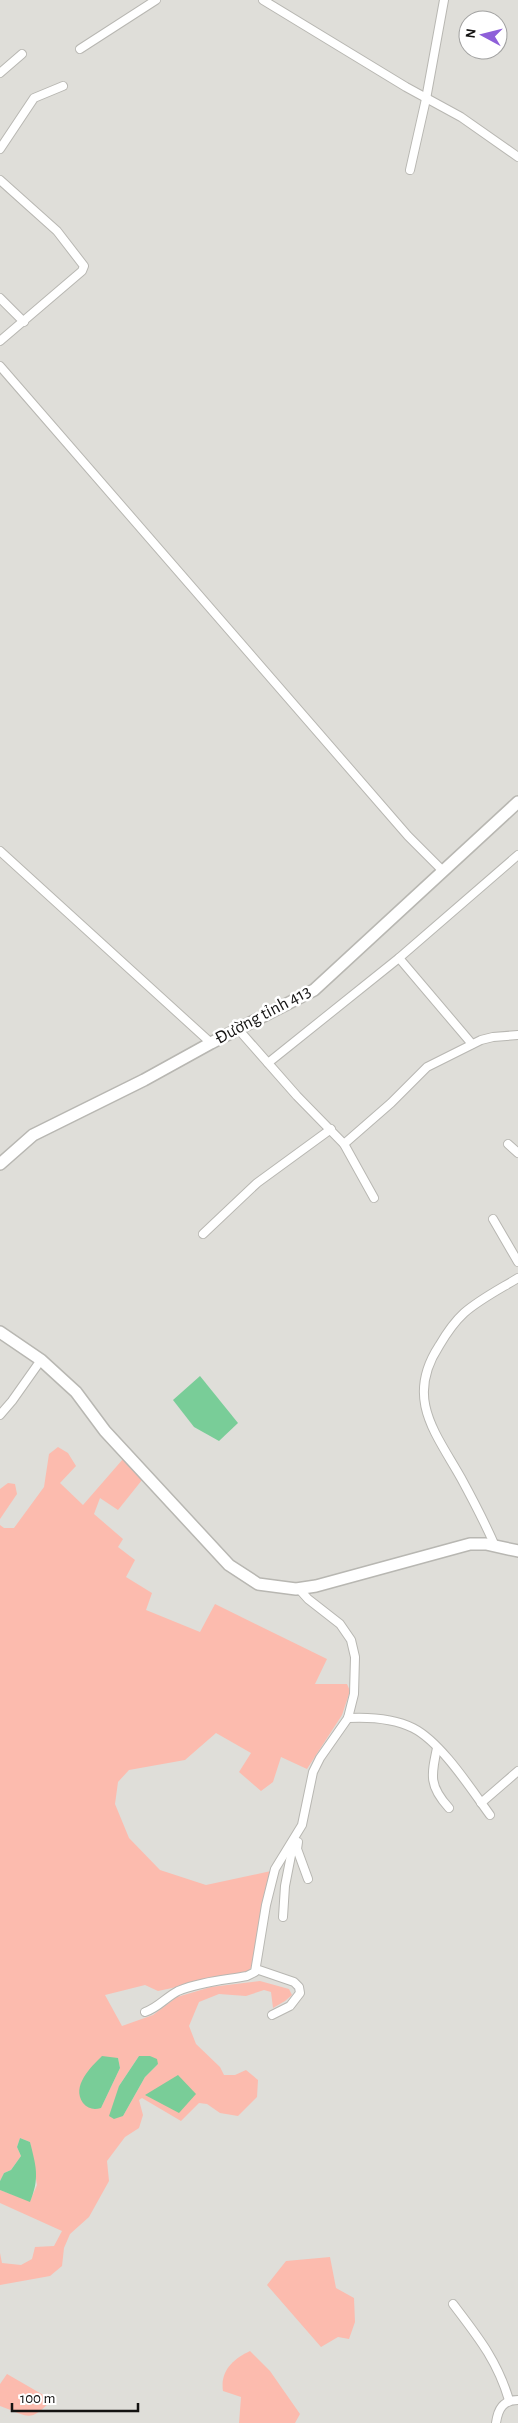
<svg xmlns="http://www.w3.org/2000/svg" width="518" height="2423" font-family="'Alegreya Sans',sans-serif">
	<rect width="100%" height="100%" fill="#dfded9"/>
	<!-- green -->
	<g fill="#fcbbae" fill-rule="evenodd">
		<path d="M58,1447L68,1453L76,1466L60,1483L83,1505L123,1459L142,1480L118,1510L100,1498L94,1514L123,1539L118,1547L135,1560L126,1577L152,1593L146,1610L200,1632L215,1604L327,1659L315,1684H347L350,1691L342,1715L307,1769L281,1757L273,1782L261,1791L239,1772L251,1753L216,1733L185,1760L129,1770L118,1782L115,1804L129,1838L160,1870L206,1885L271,1871L252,1966L248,1972L158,1991L145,1985L105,1995L122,2026L153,2015L177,1997L211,1987L260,1981L289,1989L292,1995L285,2001L273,2008L271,1992L264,1990L246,1996L219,1994L199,2002L189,2026L196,2044L220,2067L224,2075H235L246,2070L258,2080L257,2097L238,2116L220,2113L207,2104L199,2103L181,2121L142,2098L139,2100L143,2115L139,2128L125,2137L107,2161L109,2181L89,2217L70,2234L64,2248L62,2266L50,2276L0,2285V2253L2,2263L21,2265L32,2259L35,2247L54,2246L62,2231L0,2203V2190L30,2201L37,2185L30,2142L20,2138L17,2147L21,2156L11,2170L4,2173L0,2181V1525L4,1528H14L44,1487L49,1454ZM139,2056H150L158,2064L145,2077L123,2116L119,2086ZM118,2058L120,2068L101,2108Z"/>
		<path d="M8,1483L15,1484L17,1494L0,1519V1489Z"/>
		<path d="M330,2257L336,2288L354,2298L355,2322L349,2339L338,2337L321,2347L267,2285L286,2261Z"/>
		<path d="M250,2351L270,2371L300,2414L295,2423H239L241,2397L223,2391C220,2371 233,2359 250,2351Z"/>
		<path d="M7,2374L52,2400C29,2423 30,2417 0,2406V2384Z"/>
	</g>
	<!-- water -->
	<g fill="#79cd98">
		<path d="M200,1376L238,1423L219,1441L194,1427L173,1400Z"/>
		<path d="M102,2056L118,2058L120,2068L101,2108C94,2110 88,2109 83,2103C71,2086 91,2067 102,2056Z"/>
		<path d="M139,2056H150L157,2059L158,2064L145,2077L123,2116L114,2119L109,2116L119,2086Z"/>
		<path d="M178,2075L196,2094L179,2113L145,2095Z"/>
		<path d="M20,2138L30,2142C36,2166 40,2178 30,2202L0,2190V2181L4,2173L11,2170L21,2156L17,2147Z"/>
	</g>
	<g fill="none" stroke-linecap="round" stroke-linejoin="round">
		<!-- street casing -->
		<g stroke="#b8b7b2" stroke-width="10">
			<g id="street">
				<path d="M263,0L406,87L461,117L518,157"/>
				<path d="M80,49L156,0"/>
				<path d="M0,73L22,54"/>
				<path d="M0,149L34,98L63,86"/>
				<path d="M410,170L426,99L444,0"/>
				<path d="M0,180L57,231L84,266L82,271L0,341"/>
				<path d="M0,298L24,322"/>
				<path d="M0,366L408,836L443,871"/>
				<path d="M0,851L211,1043"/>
				<path d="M399,958L472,1044"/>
				<path d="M238,1029L297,1096L344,1144L374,1198"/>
				<path d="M268,1063L399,958L518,855"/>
				<path d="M344,1144L391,1103L427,1067L481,1040L493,1037L518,1035"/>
				<path d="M508,1144L518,1153"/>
				<path d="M493,1219L518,1262"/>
				<path d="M203,1234L257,1183L331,1129"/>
				<path d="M0,1415L12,1401L41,1360"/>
				<path d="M495,1546C485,1523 473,1500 461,1478C435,1432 405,1398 439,1346C446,1334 453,1323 464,1313C480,1299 500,1289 518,1278"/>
				<path d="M348,1718C369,1717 393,1718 413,1728C441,1742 471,1789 490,1815"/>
				<path d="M437,1748C431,1776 429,1786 449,1808"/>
				<path d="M481,1803L518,1771"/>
				<path d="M298,1842L297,1849L308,1879"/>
				<path d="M283,1917L285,1886L294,1840"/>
				<path d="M256,1969L294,1982L299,1987L300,1993L290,2006L272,2015"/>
				<path d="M145,2012C158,2008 166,1997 178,1991C199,1982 225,1980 247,1976L255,1972L266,1905L275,1869L302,1825L313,1772L320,1758L348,1718L354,1694L355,1657L351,1640L340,1624L308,1599L299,1589"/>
				<path d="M453,2304C478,2337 497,2360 509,2400"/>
				<path d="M496,2423C498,2409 503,2400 518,2400"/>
			</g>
		</g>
		<!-- secondary casing -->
		<g stroke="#b8b7b2" stroke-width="14">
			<g id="secondary">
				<path d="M0,1164L33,1135L144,1080L211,1043L314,990L518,802"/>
				<path d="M0,1332L41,1360L76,1392L105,1431L229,1565L258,1584L296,1589L316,1586L470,1544H486L518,1551"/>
			</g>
		</g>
		<!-- street -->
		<use href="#street" stroke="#fff" stroke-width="8"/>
		<!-- secondary -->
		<use href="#secondary" stroke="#fff" stroke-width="11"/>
	</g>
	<g text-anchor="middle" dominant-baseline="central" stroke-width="5" stroke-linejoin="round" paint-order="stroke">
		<!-- street labels -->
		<g font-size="18" fill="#141312" stroke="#fff">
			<text transform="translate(263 1015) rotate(-28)">Đường tỉnh 413</text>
		</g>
	</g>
	<!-- north arrow -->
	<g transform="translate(483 35) rotate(277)"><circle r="24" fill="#ffffff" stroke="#a1a1a0"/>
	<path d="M0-4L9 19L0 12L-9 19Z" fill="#8e5fd9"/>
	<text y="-8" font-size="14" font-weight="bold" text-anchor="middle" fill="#141312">N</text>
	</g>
	<!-- scale -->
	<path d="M12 2403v8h126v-8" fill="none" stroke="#141312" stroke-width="2.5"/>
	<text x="20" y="2403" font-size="15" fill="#141312" stroke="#ffffff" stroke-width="4" paint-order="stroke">100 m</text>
</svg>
